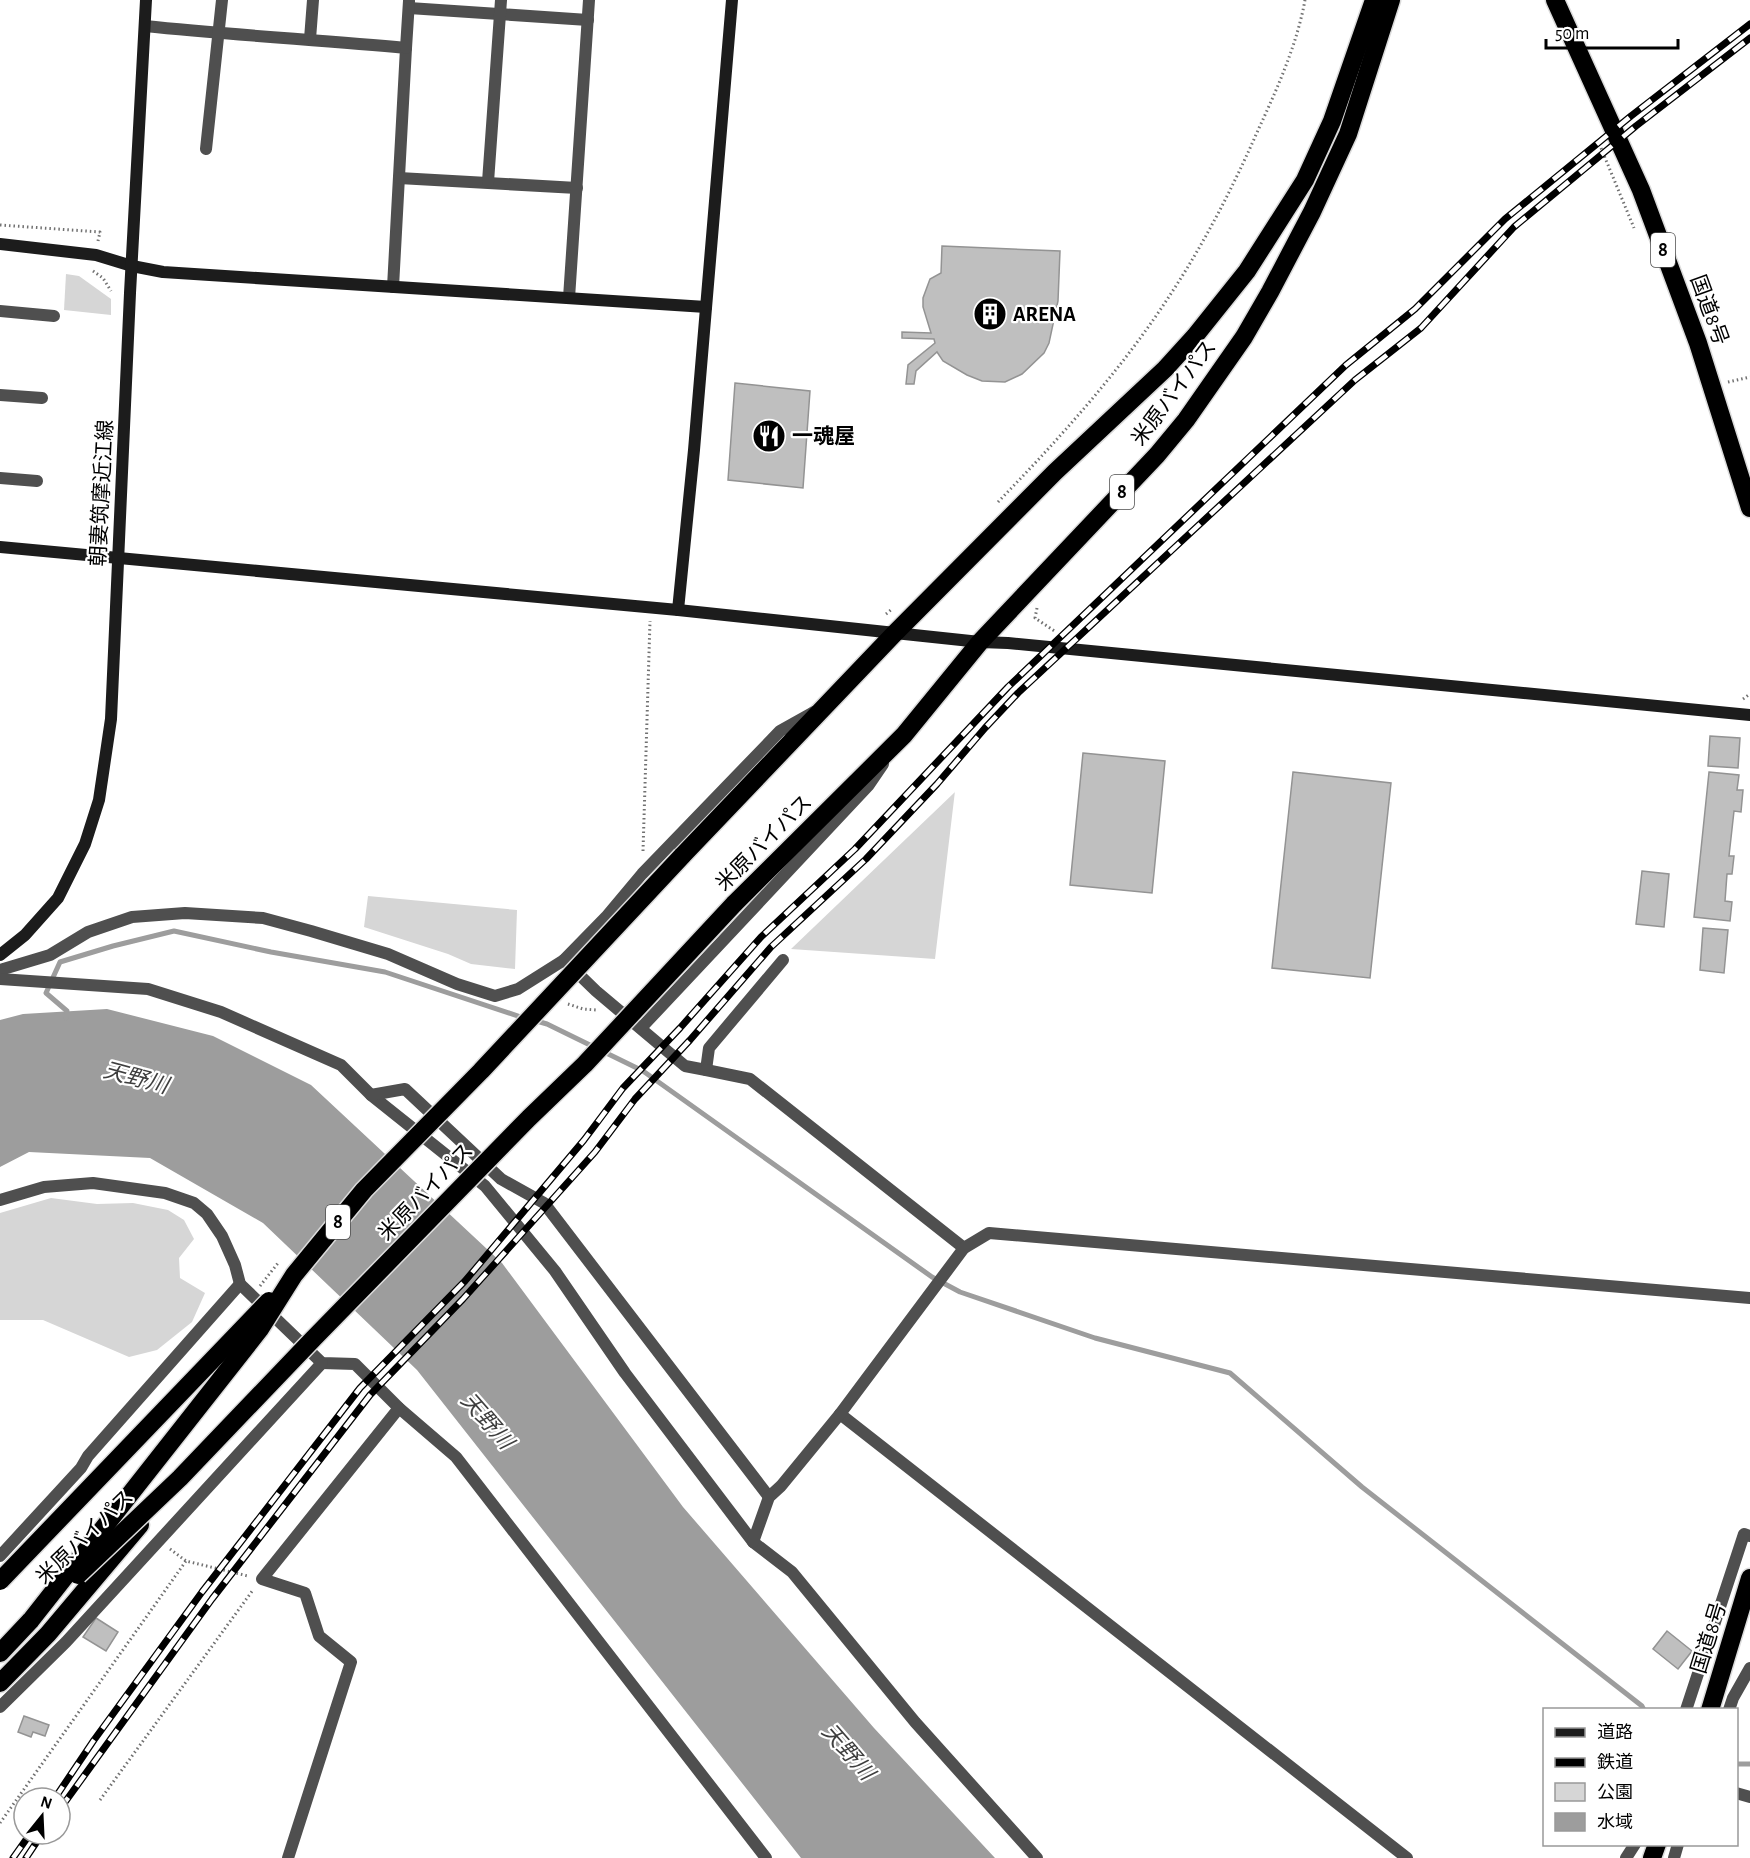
<svg xmlns="http://www.w3.org/2000/svg" width="1750" height="1858" font-family="'Alegreya Sans','Noto Sans JP',sans-serif">
	<rect width="100%" height="100%" fill="#fff"/>
	<!-- green -->
	<g fill="#d6d6d6">
		<path d="M66,274L79,276L111,299V315L64,310Z"/>
		<path d="M955,791L935,959L791,949L955,792Z"/>
		<path d="M368,896L517,910L515,969L471,964L448,954L364,927Z"/>
		<path d="M51,1198L97,1204L133,1203L168,1210L184,1220L194,1239L179,1258L180,1278L205,1293L192,1322L157,1350L129,1357L43,1320H0V1213Z"/>
	</g>
	<!-- water -->
	<path fill="#9d9d9d" d="M107,1009L213,1036L311,1085L502,1263L683,1507L874,1728L995,1858H801L417,1370L263,1223L150,1158L29,1152L0,1167V1020L23,1014Z"/>
	<g fill="none" stroke-linecap="round" stroke-linejoin="round">
		<!-- stream -->
		<g stroke="#9d9d9d" stroke-width="5">
			<path d="M66,1018L67,1011L46,993L60,962L113,946L174,931L271,952L385,972L524,1018"/>
			<path d="M533,1020L547,1024L643,1071L932,1277L960,1292L1095,1338L1230,1373L1362,1487L1642,1706L1644,1710"/>
			<path d="M1736,1764H1750"/>
		</g>
	</g>
	<!-- building -->
	<g fill="#bfbfbf" stroke="#939393" stroke-width="1.5">
		<path d="M942,246L1060,251L1058,301L1049,343L1044,353L1022,374L1005,382L982,381L967,375L943,361L937,352L916,371L914,384H906L908,365L935,343L934,339L902,338V332L931,333L923,307V298L930,279L941,273Z"/>
		<path d="M735,383L810,391L803,488L728,480Z"/>
		<path d="M1710,736L1740,738L1738,768L1708,766Z"/>
		<path d="M1083,753L1165,761L1152,893L1070,885Z"/>
		<path d="M1293,772L1391,783L1370,978L1272,968Z"/>
		<path d="M1709,772L1739,775L1737,790H1743L1741,812L1734,811L1729,856H1734L1732,874H1727L1725,901L1732,902L1730,921L1694,917Z"/>
		<path d="M1642,871L1669,874L1664,927L1636,924Z"/>
		<path d="M1703,928L1728,930L1724,973L1700,970Z"/>
		<path d="M96,1618L118,1632L106,1651L83,1637Z"/>
		<path d="M1667,1631L1692,1651L1678,1669L1653,1649Z"/>
		<path d="M24,1716L49,1725L45,1736L33,1732L31,1737L18,1732Z"/>
	</g>
	<g fill="none" stroke-linecap="round" stroke-linejoin="round">
		<!-- highway casing -->
		<g stroke="#dbdbdb" stroke-width="21">
			<g id="highway">
				<path d="M1555,0L1641,190L1698,343L1750,508"/>
				<path d="M682,856L894,634L1055,472L1165,369L1195,336L1247,271L1305,180L1332,121L1374,0"/>
				<path d="M734,904L904,735L980,642L1157,455L1186,420L1244,337L1270,292L1312,212L1348,134L1391,0"/>
				<path d="M0,1653L31,1620"/>
				<path d="M0,1683L48,1634L140,1525"/>
				<path d="M1710,1710L1750,1578"/>
				<path d="M1652,1858L1657,1844"/>
			</g>
		</g>
		<!-- path -->
		<g stroke="#717171" stroke-width="3" stroke-dasharray="1.5 3" stroke-linecap="butt">
			<path d="M1601,148L1634,228"/>
			<path d="M0,225L100,232L98,241"/>
			<path d="M93,271L103,278L111,291"/>
			<path d="M1728,382L1750,377"/>
			<path d="M998,502C1061,437 1123,368 1172,292C1206,240 1234,185 1259,128C1278,87 1297,44 1305,0"/>
			<path d="M1037,608L1035,618L1056,632"/>
			<path d="M886,614L892,609"/>
			<path d="M1743,699L1750,694"/>
			<path d="M643,851L650,621"/>
			<path d="M568,1004L583,1009L596,1010"/>
			<path d="M170,1549L186,1561L248,1576"/>
			<path d="M100,1800L253,1590"/>
			<path d="M0,1823L186,1561"/>
		</g>
		<!-- street -->
		<g stroke="#4f4f4f" stroke-width="12">
			<path d="M409,8L588,20"/>
			<path d="M145,26C232,35 319,40 406,48L393,287"/>
			<path d="M310,39L313,0"/>
			<path d="M406,48L409,1"/>
			<path d="M206,149L222,0"/>
			<path d="M399,178L577,188"/>
			<path d="M488,182L501,0"/>
			<path d="M569,298L589,0"/>
			<path d="M0,311L54,316"/>
			<path d="M0,395L42,398"/>
			<path d="M0,478L37,481"/>
			<path d="M564,960L606,917L642,874L780,731L814,712"/>
			<path d="M0,970L50,955L88,932L132,917L185,913L263,918L311,931L388,954L457,984L495,996L518,989L564,960L596,991L685,1066L706,1070L709,1048L783,960"/>
			<path d="M0,979L148,989L221,1012L341,1065L371,1095L485,1186L555,1271L625,1373L753,1542L792,1572L915,1722L1037,1858"/>
			<path d="M641,1028L868,786L883,764"/>
			<path d="M706,1070L750,1079L964,1248"/>
			<path d="M371,1095L405,1089L501,1179L544,1203L769,1497"/>
			<path d="M0,1200L44,1187L93,1183L165,1193L194,1203L207,1214L222,1236L235,1265L240,1284L322,1363L355,1364L399,1408L456,1457L766,1858"/>
			<path d="M840,1414L1407,1858"/>
			<path d="M753,1542L769,1497L781,1486L840,1414L964,1248L989,1233L1750,1298"/>
			<path d="M0,1556L81,1468L88,1456L240,1284"/>
			<path d="M0,1707L66,1642L322,1363"/>
			<path d="M1686,1710L1744,1534L1750,1536"/>
			<path d="M1729,1710L1733,1698L1750,1668"/>
			<path d="M1736,1793L1750,1797"/>
			<path d="M288,1858L351,1662L319,1636L305,1593L262,1579L399,1408"/>
			<path d="M1626,1858L1635,1844"/>
			<path d="M1674,1858L1678,1844"/>
		</g>
		<!-- secondary -->
		<g stroke="#1c1c1c" stroke-width="12">
			<path d="M0,244L96,255L132,266L163,272L706,307"/>
			<path d="M0,547L678,610L980,642L1008,643L1750,715"/>
			<path d="M678,610L694,450L732,0"/>
			<path d="M0,955L25,935L58,898L85,844L99,800L111,719L130,293L146,0"/>
		</g>
		<!-- highway -->
		<use href="#highway" stroke="#000" stroke-width="18"/>
		<!-- rail casing -->
		<g stroke="#000" stroke-width="7">
			<g id="rail">
				<path d="M55,1798L94,1740L202,1592L360,1388L465,1281L584,1140L623,1088L680,1028L761,937L855,849L1008,687L1346,365L1415,309L1505,219L1631,116L1750,24"/>
				<path d="M60,1809L212,1599L370,1395L463,1299L595,1152L635,1099L690,1040L771,947L866,859L937,784L985,728L1018,693L1355,380L1421,328L1514,227L1636,126L1750,38"/>
				<path d="M13,1858L30,1834"/>
				<path d="M26,1858L42,1834"/>
			</g>
		</g>
		<!-- rail -->
		<use href="#rail" stroke="#fff" stroke-width="4.5" stroke-dasharray="14" stroke-linecap="butt"/>
		<!-- highway-bridge casing -->
		<g stroke="#dbdbdb" stroke-width="21" stroke-linecap="butt">
			<g id="highway-bridge">
				<path d="M78,1575L180,1478L313,1339L529,1118L585,1064L734,904"/>
				<path d="M0,1581L269,1301"/>
				<path d="M31,1620L260,1329L294,1275L364,1190L481,1071L682,856"/>
			</g>
		</g>
		<!-- path-bridge -->
		<path stroke="#717171" stroke-width="3" stroke-dasharray="1.5 3" stroke-linecap="butt" d="M260,1286L278,1263"/>
		<!-- highway-bridge -->
		<use href="#highway-bridge" stroke="#000" stroke-width="18"/>
	</g>
	<!-- icons -->
	<defs>
		<g id="building-disc" transform="scale(1.725)"><circle r="9.5" fill="#000" stroke="#fff"/><path d="M-4-6H4V6H1V3H-1V6H-4ZM-2.5-4.3h1.7v1.8h-1.7ZM.8-4.3h1.7v1.8H.8ZM-2.5-1h1.7V.8h-1.7ZM.8-1h1.7V.8H.8Z" fill="#fff"/></g>
		<g id="restaurant-disc" transform="scale(1.725)"><circle r="9.5" fill="#000" stroke="#fff"/><path d="M-5-6h1v4h1v-4h1v4h1v-4h1v5L-1.5 .5V6h-2V.5L-5-1ZM5-6V6H3V1.5H1.5Q1.5-4 5-6Z" fill="#fff"/></g>
	</defs>
	<g fill-rule="evenodd">
		<use href="#building-disc" x="990" y="314"/>
		<use href="#restaurant-disc" x="769" y="436"/>
	</g>
	<g text-anchor="middle" dominant-baseline="central" stroke-width="4.5" stroke-linejoin="round" paint-order="stroke">
		<!-- shield labels -->
		<g fill="#fff" stroke="#4c4c4c" stroke-width="1.5">
			<rect x="1651" y="233" width="24" height="34" rx="4.5"/>
			<rect x="1110" y="475" width="24" height="34" rx="4.5"/>
			<rect x="326" y="1205" width="24" height="34" rx="4.5"/>
		</g>
		<g font-size="20" font-weight="bold" fill="#000">
			<text x="1663" y="250">8</text>
			<text x="1122" y="492">8</text>
			<text x="338" y="1222">8</text>
		</g>
		<!-- street labels -->
		<g font-size="21" fill="#000" stroke="#fff">
			<text transform="translate(1709 310) rotate(70)">国道8号</text>
			<text transform="translate(1174 393) rotate(-53)">米原バイパス</text>
			<text transform="translate(102 493) rotate(-87)">朝妻筑摩近江線</text>
			<text transform="translate(764 843) rotate(-45)">米原バイパス</text>
			<text transform="translate(426 1192) rotate(-46)">米原バイパス</text>
			<text transform="translate(85 1537) rotate(-44)">米原バイパス</text>
			<text transform="translate(1709 1638) rotate(-73)">国道8号</text>
		</g>
		<!-- poi labels -->
		<g font-size="21" font-weight="bold" fill="#000" stroke="#fff" text-anchor="start">
			<text x="1013" y="314">ARENA</text>
			<text x="792" y="436">一魂屋</text>
		</g>
		<!-- water labels -->
		<g font-size="22" font-style="italic" fill="#3e3e3e" stroke="#fff">
			<text transform="translate(136 1078) rotate(15)">天野川</text>
			<text transform="translate(487 1421) rotate(49)">天野川</text>
			<text transform="translate(848 1752) rotate(49)">天野川</text>
		</g>
	</g>
	<!-- legend -->
	<rect x="1543" y="1708" width="195" height="138" fill="#ffffff" stroke="#999999" stroke-width="1.5"/>
	<rect x="1555" y="1728" width="30" height="9" fill="#1c1c1c" stroke="#999999" stroke-width="1.5"/>
	<text x="1597" y="1738" font-size="18" fill="#000000">道路</text>
	<rect x="1555" y="1758" width="30" height="9" fill="#000000" stroke="#999999" stroke-width="1.5"/>
	<text x="1597" y="1768" font-size="18" fill="#000000">鉄道</text>
	<rect x="1555" y="1783" width="30" height="18" fill="#d6d6d6" stroke="#999999" stroke-width="1.5"/>
	<text x="1597" y="1798" font-size="18" fill="#000000">公園</text>
	<rect x="1555" y="1813" width="30" height="18" fill="#9d9d9d" stroke="#999999" stroke-width="1.5"/>
	<text x="1597" y="1828" font-size="18" fill="#000000">水域</text>
	<!-- north arrow -->
	<g transform="translate(42 1816) rotate(18)"><circle r="28" fill="#ffffff" stroke="#999999" stroke-width="1.5"/>
	<path d="M0-4.5L10 22L0 15L-10 22Z" fill="#000000"/>
	<text y="-9" font-size="16" font-weight="bold" text-anchor="middle" fill="#000000">N</text>
	</g>
	<!-- scale -->
	<path d="M1546 39v9h132v-9" fill="none" stroke="#000000" stroke-width="3"/>
	<text x="1555" y="39" font-size="18" fill="#000000" stroke="#ffffff" stroke-width="4.5" paint-order="stroke">50 m</text>
</svg>
